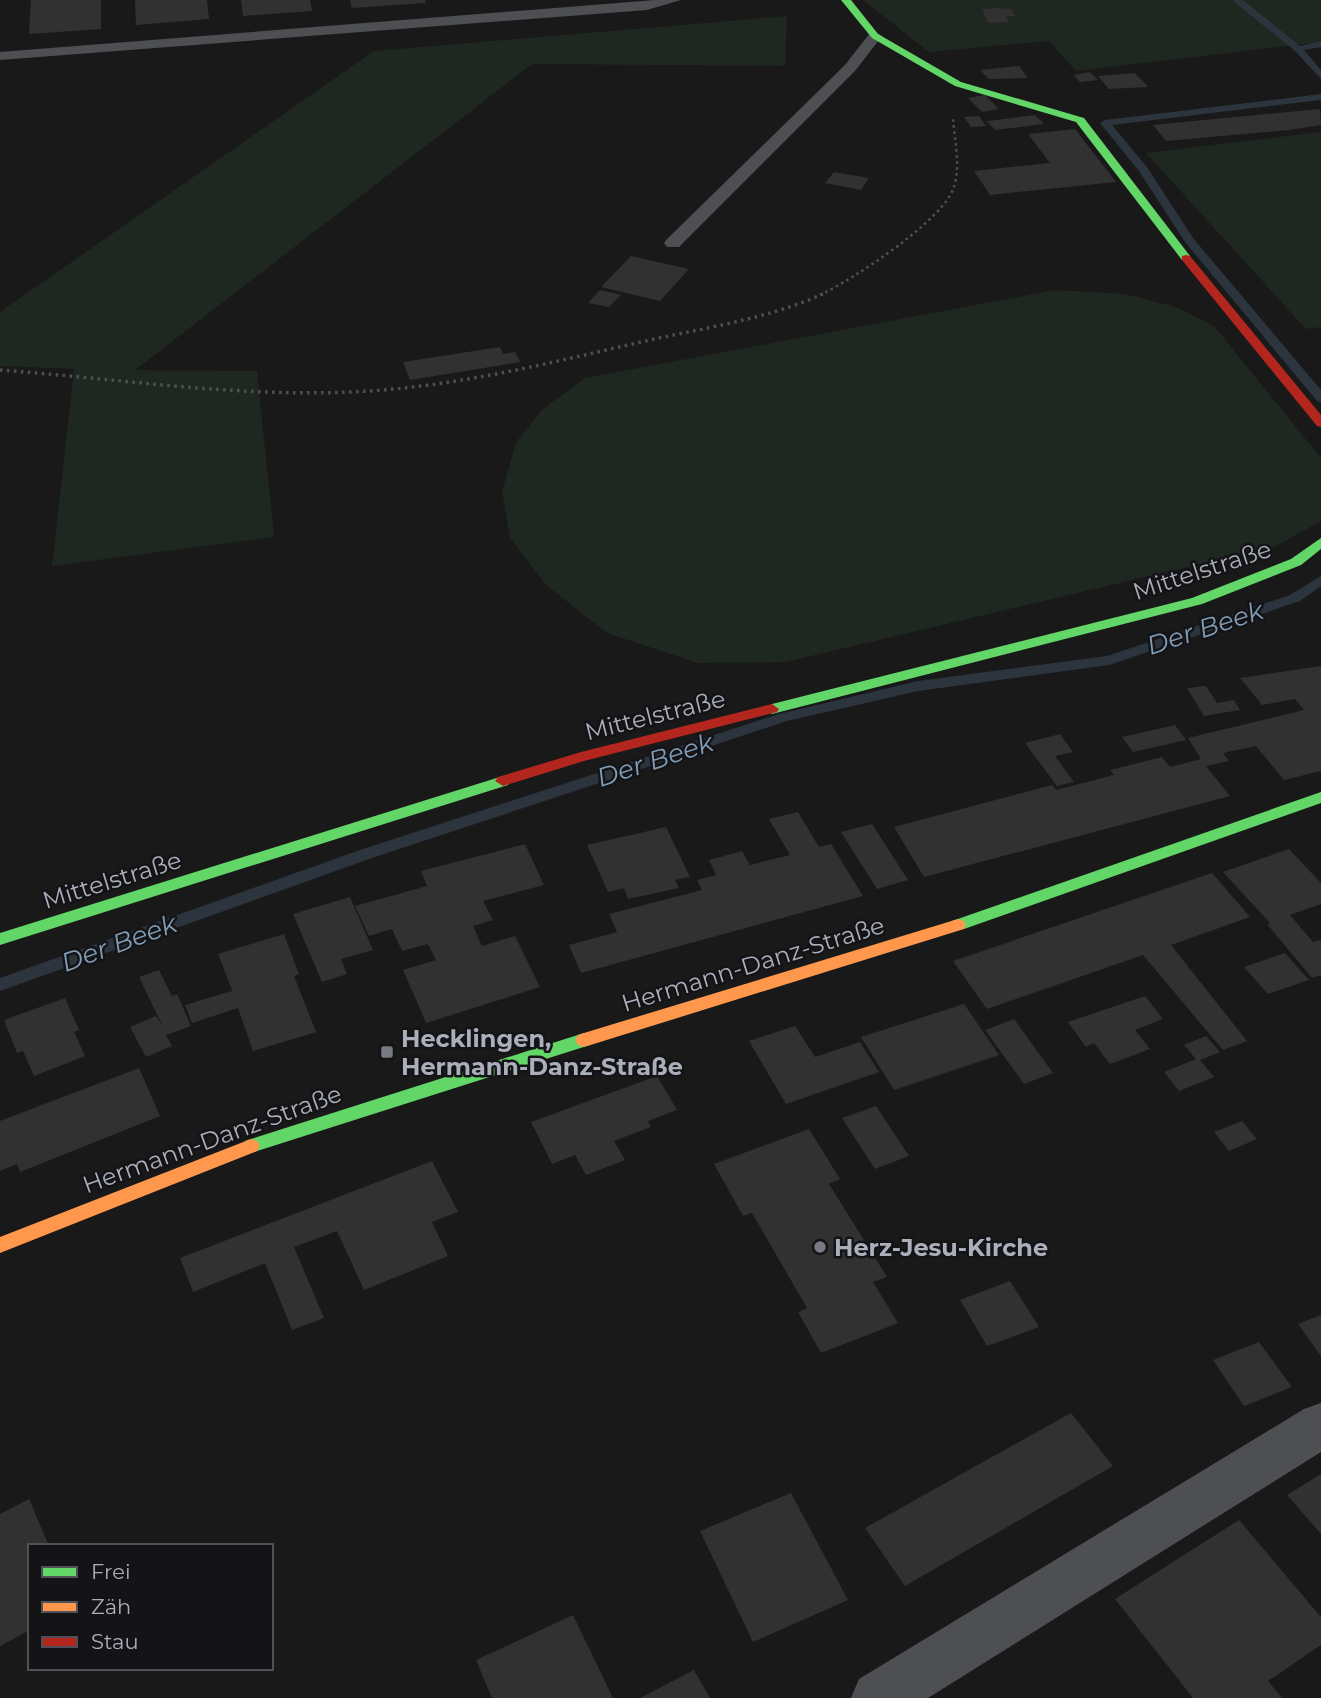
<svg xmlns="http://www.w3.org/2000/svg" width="1321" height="1698" font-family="Montserrat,sans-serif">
	<rect width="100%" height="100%" fill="#19191a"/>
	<!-- green -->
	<g fill="#1f2721">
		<path d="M863,0H1321V42L1076,71L1049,41L929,52Z"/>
		<path d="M787,16L785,66L532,64L135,370L257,371L274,537L52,566L74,369L0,366V312L374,51Z"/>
		<path d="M1321,132V327L1306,329L1146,153Z"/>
		<path d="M1056,290L1125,294L1176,307L1214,326L1321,458V521L1276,546L786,662L698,663L607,633L546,585L510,538L502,492L516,442L543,409L585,378Z"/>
	</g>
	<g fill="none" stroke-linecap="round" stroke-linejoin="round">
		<!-- stream -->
		<g fill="#2c343d" fill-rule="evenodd">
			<path d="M1232,0H1243L1300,46L1321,41V47L1304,50L1321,70V79L1295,51Z"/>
			<path d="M1321,94V100L1112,125L1147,167L1193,238L1321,390V402L1317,401L1185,242L1139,171L1100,123L1105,120Z"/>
			<path d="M1321,576V586L1300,601L1109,665L918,691L787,721L372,858L0,991V978L360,850L779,714L918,681L1107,656L1290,595Z"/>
		</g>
	</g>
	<!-- building -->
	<g fill="#313132">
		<path d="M31,0H101V29L29,34Z"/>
		<path d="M135,0H207L209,19L136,25Z"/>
		<path d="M241,0H310L312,11L243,16Z"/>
		<path d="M350,0H425L426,3L352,8Z"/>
		<path d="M999,8L1011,9L1015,16L1005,17L1009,22L988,23L982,9Z"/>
		<path d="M1019,66L1028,78L989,79L980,70Z"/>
		<path d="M1090,72L1098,80L1080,82L1073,75Z"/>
		<path d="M1135,73L1148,87L1109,89L1098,76Z"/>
		<path d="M985,95L999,109L982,112L968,98Z"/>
		<path d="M1320,109L1321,125L1289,130L1166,141L1153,125Z"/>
		<path d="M1035,115L1044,124L995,130L987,121Z"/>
		<path d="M979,116L986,126L971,127L964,117Z"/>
		<path d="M1075,129L1116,182L990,195L974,171L1050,163L1028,134Z"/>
		<path d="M834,172L869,178L861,190L825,183Z"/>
		<path d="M631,256L689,269L660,301L601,287Z"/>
		<path d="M600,290L621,295L609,307L588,303Z"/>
		<path d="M500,347L503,354L515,352L520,362L410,380L403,362Z"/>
		<path d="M1321,666V771L1284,780L1256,746L1223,753L1229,761L1206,766L1230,796L924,877L894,827L1052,785L1056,790L1114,775L1110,770L1162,757L1170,767L1201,759L1188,738L1304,710L1295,699L1262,705L1240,678Z"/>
		<path d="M1206,686L1217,703L1234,700L1240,710L1204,716L1187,688Z"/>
		<path d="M1175,725L1186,740L1133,752L1122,737Z"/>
		<path d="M1060,734L1073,752L1055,756L1074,782L1057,786L1025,743Z"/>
		<path d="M798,812L819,847L831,844L863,896L581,973L569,945L617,932L609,914L702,890L697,880L716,875L709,860L742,851L750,865L790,855L769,819Z"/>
		<path d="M872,824L908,880L877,889L841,832Z"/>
		<path d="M666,827L690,877L675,880L679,888L628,899L624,888L608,892L587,845Z"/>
		<path d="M525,844L544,885L483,901L493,920L473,926L482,946L515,936L540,987L426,1023L403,970L436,960L428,944L402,951L392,929L369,936L355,906L427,886L421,871Z"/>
		<path d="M1289,849L1321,883V904L1290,915L1313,942L1321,940V975L1312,978L1267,924L1270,923L1223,872Z"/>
		<path d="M1212,873L1250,917L1171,945L1247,1041L1223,1050L1143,955L987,1009L953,961Z"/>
		<path d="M350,897L373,950L341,959L347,974L322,982L293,914Z"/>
		<path d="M284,934L299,974L294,976L316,1032L253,1051L238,1008L192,1023L185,1005L231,991L233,993L218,954Z"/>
		<path d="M1285,953L1309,980L1268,994L1244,967Z"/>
		<path d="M159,970L172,996L177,994L191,1026L166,1035L172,1046L146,1057L130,1027L156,1016L163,1027L139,977Z"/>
		<path d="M1145,996L1163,1019L1135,1030L1150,1049L1110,1064L1094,1043L1086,1047L1068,1022Z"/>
		<path d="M65,998L79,1030L74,1032L85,1056L34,1076L23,1051L17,1053L4,1020Z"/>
		<path d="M964,1004L999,1055L894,1090L861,1037Z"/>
		<path d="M1014,1019L1053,1073L1024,1084L985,1030Z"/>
		<path d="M795,1026L815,1057L860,1042L879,1072L786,1104L749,1041Z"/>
		<path d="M1206,1036L1220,1052L1200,1060L1214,1077L1179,1091L1164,1072L1196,1059L1184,1045Z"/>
		<path d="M139,1068L160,1116L20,1172L17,1164L0,1171V1121Z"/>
		<path d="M657,1076L677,1110L648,1121L651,1127L614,1141L625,1160L586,1175L575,1155L552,1164L531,1122Z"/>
		<path d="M876,1106L909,1156L875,1169L842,1118Z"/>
		<path d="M1242,1121L1257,1139L1229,1151L1214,1132Z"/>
		<path d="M809,1129L840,1179L829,1184L887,1277L873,1282L898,1323L821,1353L798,1312L807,1308L752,1213L743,1216L714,1164Z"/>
		<path d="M432,1161L458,1212L432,1222L448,1256L364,1290L337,1231L294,1247L324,1318L292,1330L265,1263L193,1292L180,1258Z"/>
		<path d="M1010,1281L1039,1327L987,1346L960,1300Z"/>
		<path d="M1321,1315V1356L1298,1324Z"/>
		<path d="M1259,1342L1292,1387L1244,1406L1213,1360Z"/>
		<path d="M1071,1413L1113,1466L905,1586L865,1528Z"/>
		<path d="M1321,1474V1534L1287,1495Z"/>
		<path d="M791,1493L848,1600L753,1642L700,1531Z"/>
		<path d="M29,1499L49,1546H30V1630L0,1646V1514Z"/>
		<path d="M1239,1520L1321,1617V1645L1268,1681L1282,1698H1193L1115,1599Z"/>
		<path d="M573,1615L613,1698H492L476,1660Z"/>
		<path d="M694,1670L710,1698H640Z"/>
	</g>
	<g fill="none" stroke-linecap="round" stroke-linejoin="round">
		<!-- path-far1 -->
		<path stroke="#4f5054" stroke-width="2.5" stroke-dasharray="2.5 3.5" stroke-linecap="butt" d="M820,295C852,280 943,221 954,187C961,165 954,139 953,116"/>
		<!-- path -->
		<path stroke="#4f5054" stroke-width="3.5" stroke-dasharray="2.5 4.5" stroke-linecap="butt" d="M0,370C122,379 247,399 369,391C463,385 554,362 645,341C704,328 767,319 823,294"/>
		<!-- lane -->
		<g fill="#4d4f53" fill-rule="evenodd">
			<path d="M655,0H681L647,10L0,60V52Z"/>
			<path d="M875,32L882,36L855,71L679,247H667L664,243L667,239L845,65L870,33Z"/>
		</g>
		<!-- street -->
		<path fill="#4d4f53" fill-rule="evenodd" d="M1321,1403V1452L928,1698H851L859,1679L1304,1409Z"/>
		<!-- fast -->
		<g fill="#63d668" fill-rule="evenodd">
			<path d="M841,0H851L878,34L961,82L1084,118L1190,256V260H1182L1076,122L955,86L872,38Z"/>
			<path d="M1321,538V549L1301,565L1202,604L772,714L765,709L772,704L1192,598L1291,559Z"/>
			<path d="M503,776L511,781L508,785L0,945V933Z"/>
			<path d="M1321,792V803L964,929H952L950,925L952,921Z"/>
			<path d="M584,1033L590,1035L593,1040L590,1045L251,1153L245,1151L242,1146L245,1141L251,1139Z"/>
		</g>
		<!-- slow -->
		<g fill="#ff974d" fill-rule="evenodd">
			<path d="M958,919L964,921L966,925L964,929L584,1047L578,1045L575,1040L578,1035L584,1033Z"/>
			<path d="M251,1139L257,1141L260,1146L257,1151L0,1253V1237Z"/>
		</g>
		<!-- jam -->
		<g fill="#b3261e" fill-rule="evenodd">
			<path d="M1186,255L1190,256L1321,415V427L1317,426L1182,260V256Z"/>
			<path d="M772,704L779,709L777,712L584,761L503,786L495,781L498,777L581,752Z"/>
		</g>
	</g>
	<!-- markers -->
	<g fill="#777a83" stroke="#141316" stroke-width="2.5">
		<rect x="380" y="1045" width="14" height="14" rx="3.5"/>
		<circle cx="820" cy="1247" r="7"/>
	</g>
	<g text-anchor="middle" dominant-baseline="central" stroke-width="5" stroke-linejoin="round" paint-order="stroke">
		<!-- street labels -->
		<g font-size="24" fill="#aaafbb" stroke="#141316">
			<text transform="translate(1202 570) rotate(-18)">Mittelstraße</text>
			<text transform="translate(655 715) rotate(-14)">Mittelstraße</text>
			<text transform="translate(112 880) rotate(-17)">Mittelstraße</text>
			<text transform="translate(753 964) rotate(-17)">Hermann-Danz-Straße</text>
			<text transform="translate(212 1139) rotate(-20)">Hermann-Danz-Straße</text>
		</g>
		<!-- poi labels -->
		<g font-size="24" font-weight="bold" fill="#aaafbb" stroke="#141316" text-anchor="start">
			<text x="401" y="1038">Hecklingen,<tspan x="401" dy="28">Hermann-Danz-Straße</tspan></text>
			<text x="834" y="1247">Herz-Jesu-Kirche</text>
		</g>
		<!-- water labels -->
		<g font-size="26" font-style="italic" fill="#809cb7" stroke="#141316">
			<text transform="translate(1205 628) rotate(-18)">Der Beek</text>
			<text transform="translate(655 760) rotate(-18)">Der Beek</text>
			<text transform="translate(119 943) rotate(-20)">Der Beek</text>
		</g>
	</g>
	<!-- legend -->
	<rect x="28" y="1544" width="245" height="126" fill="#141316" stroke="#505158" stroke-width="2"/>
	<rect x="42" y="1567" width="35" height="10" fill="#63d668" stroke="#505158" stroke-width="2"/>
	<text x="91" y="1579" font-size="21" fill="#aaafbb">Frei</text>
	<rect x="42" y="1602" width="35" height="10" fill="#ff974d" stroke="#505158" stroke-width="2"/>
	<text x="91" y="1614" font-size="21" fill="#aaafbb">Zäh</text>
	<rect x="42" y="1637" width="35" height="10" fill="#b3261e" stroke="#505158" stroke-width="2"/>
	<text x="91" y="1649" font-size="21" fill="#aaafbb">Stau</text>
</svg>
